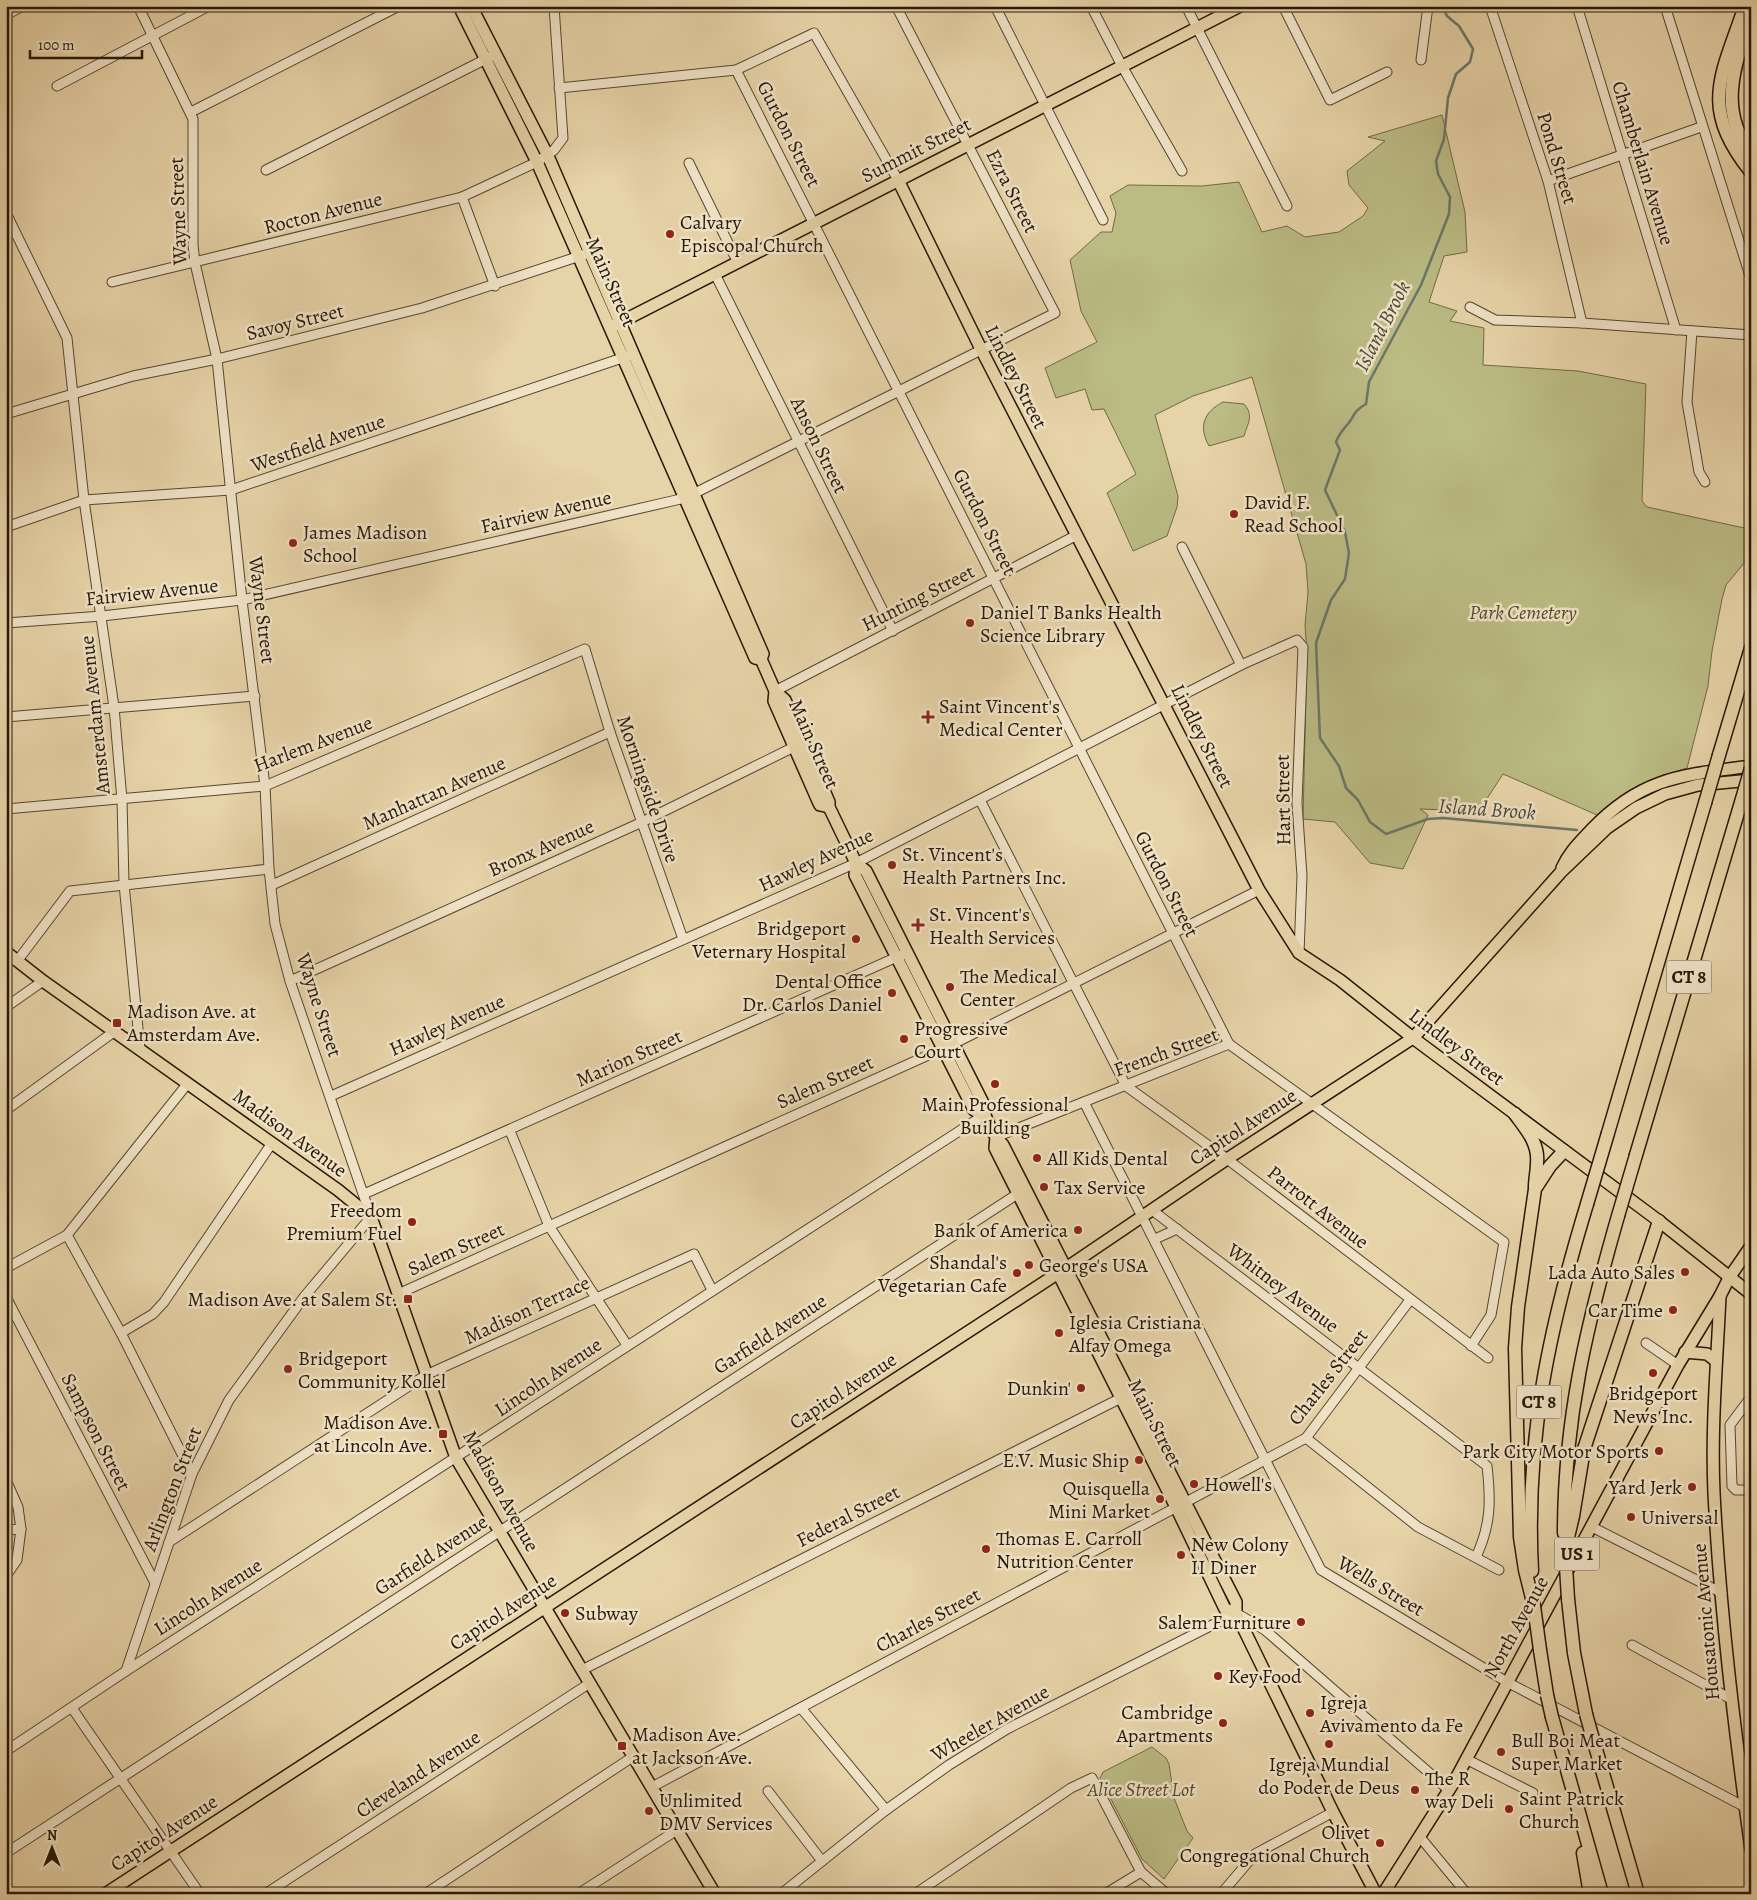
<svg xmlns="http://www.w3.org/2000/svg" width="1757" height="1900" font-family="Alegreya,serif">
	<rect width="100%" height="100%" fill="#e7d3a8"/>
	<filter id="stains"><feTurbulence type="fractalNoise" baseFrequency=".004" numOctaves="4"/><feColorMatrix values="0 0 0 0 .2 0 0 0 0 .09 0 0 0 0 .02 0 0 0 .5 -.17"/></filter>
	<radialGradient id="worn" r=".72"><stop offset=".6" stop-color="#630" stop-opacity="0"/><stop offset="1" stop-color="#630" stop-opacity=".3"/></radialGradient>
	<!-- green -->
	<g fill="#bbbb84" stroke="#706a46">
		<path d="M1442,115L1465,212L1467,252L1444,256L1429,302L1457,311L1450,321L1484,328L1483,365L1578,371L1646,384L1642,501L1647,507L1749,529L1745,562L1726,585L1722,599L1712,651L1708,686L1687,768C1653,780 1624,790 1597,815L1503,774L1479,811L1420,809L1428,815L1403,869L1370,863L1335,822L1303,819L1307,653L1305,626L1308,592L1306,564L1252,377L1193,396L1155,415L1178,496L1177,507L1167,536L1133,551L1107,493L1136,474L1104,409L1092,410L1085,389L1056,398L1045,368L1097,342L1081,311L1070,260L1101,232H1112L1116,213L1110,196L1128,185L1202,186L1239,182L1262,232L1287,226L1305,237L1339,232L1363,216L1368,208L1349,185L1347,171L1385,141L1368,137Z"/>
		<path d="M1223,402L1244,404C1254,415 1248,423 1244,436L1209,446C1198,426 1204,412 1223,402Z"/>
		<path d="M1152,1747L1166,1758L1169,1764L1174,1798L1187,1831L1193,1838L1164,1879L1142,1859L1100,1778L1103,1772Z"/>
	</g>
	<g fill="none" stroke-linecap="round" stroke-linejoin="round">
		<!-- stream -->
		<path stroke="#6a7769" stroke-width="2.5" d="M1442,6L1447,16L1459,26L1473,49L1470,62L1456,74L1448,98L1444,139L1436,161L1438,174L1450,197L1449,214L1421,285L1369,382L1366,404C1351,413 1356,415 1347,425C1342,431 1339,434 1336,442L1340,450L1325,490L1345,532L1349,553L1345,579L1331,600L1316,643L1320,738L1339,766L1346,788L1358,800L1370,822L1386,834L1428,819L1443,818L1577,830"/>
		<!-- minor casing -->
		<g stroke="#564730" stroke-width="11">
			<g id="minor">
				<path d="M995,6L1103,220"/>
				<path d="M1091,6L1122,66L1182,171"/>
				<path d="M1186,6L1287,206"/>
				<path d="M1283,6L1330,100L1387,72"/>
				<path d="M1490,6L1548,181L1582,323"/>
				<path d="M1577,6L1676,330"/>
				<path d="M1665,6L1751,279"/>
				<path d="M6,15L23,6"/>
				<path d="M1421,60L1428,6"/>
				<path d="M736,70L1229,1044"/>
				<path d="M57,86L209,6"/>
				<path d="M559,88L736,70L814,33L898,180"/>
				<path d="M191,112L399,6"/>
				<path d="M689,163L738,263"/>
				<path d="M266,170L490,57"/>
				<path d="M1548,181L1701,127"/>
				<path d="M462,197L495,286"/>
				<path d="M6,213L67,338L84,500L114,707L122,800L124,884L140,1049"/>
				<path d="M715,274L893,631"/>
				<path d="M112,282L462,197L537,162L554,150L563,138L554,6"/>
				<path d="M1470,307L1495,320L1582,323L1751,335"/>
				<path d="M1692,331L1687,402L1699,472L1705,482"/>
				<path d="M6,414L133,376L217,359L422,308L589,253"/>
				<path d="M6,527L84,500L231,490L628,356"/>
				<path d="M1182,547L1241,665"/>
				<path d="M6,623L102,616L242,600L685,498L1055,313L896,6"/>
				<path d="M775,691L1077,535"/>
				<path d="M6,717L255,696"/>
				<path d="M980,800L1126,1086L1227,1159L1488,1358"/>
				<path d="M6,809L265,786L585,649L610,732L683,939"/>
				<path d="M272,885L610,732"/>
				<path d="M18,960L70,891L269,869"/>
				<path d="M290,981L640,823L800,744"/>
				<path d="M6,1007L43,981"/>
				<path d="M331,1096L856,863L1241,665L1297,640L1303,647L1297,803L1302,876L1299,953"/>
				<path d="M1084,1102L1321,1570L1507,1682L1745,1807"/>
				<path d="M6,1110L115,1031"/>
				<path d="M510,1131L549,1226L627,1345"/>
				<path d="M996,1137L1229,1044L1504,1242L1491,1315L1471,1346"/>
				<path d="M364,1194L906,953"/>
				<path d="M1152,1210L1487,1466C1491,1501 1491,1525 1476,1557"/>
				<path d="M67,1235L121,1333L192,1474"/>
				<path d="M1155,1239L1177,1229"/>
				<path d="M6,1268L67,1235L188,1083"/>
				<path d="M398,1294L953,1044L1259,890"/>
				<path d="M6,1297L155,1583"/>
				<path d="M121,1333L153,1314L164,1302L272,1143"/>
				<path d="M1646,1343L1678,1365"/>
				<path d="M1751,1397L1730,1425L1732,1486L1736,1490H1751"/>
				<path d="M1306,1438L1418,1527L1499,1570"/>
				<path d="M6,1480L18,1507L21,1529L17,1560L6,1576"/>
				<path d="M1592,1527L1722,1593"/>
				<path d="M6,1530L21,1529"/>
				<path d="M169,1542L426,1375L694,1254L712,1290"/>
				<path d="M1632,1645L1731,1699"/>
				<path d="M582,1670L1125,1396"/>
				<path d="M126,1671L192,1474L229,1400L304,1297L371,1217L290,981L275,924L269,869L265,786L242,600L217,359L195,263L193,245V119L138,6"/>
				<path d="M72,1708L200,1894"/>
				<path d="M801,1708L886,1810"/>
				<path d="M6,1751L126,1671L984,1115"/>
				<path d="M1466,1759L1533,1793"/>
				<path d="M652,1787L1306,1438L1410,1300"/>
				<path d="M768,1791L822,1861"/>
				<path d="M1420,1837L1467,1894"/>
				<path d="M6,1853L1022,1191"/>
				<path d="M265,1894L590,1683"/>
				<path d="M425,1894L634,1756"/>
				<path d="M578,1894L677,1830"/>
				<path d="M781,1894L886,1810L949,1765L1007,1729L1236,1613L1265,1630L1449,1790"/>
				<path d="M915,1894L1071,1788L1092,1778L1141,1872L1167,1894"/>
				<path d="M1105,1894L1141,1872"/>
				<path d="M1221,1894L1255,1854L1333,1812"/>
			</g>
		</g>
		<!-- major casing -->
		<g stroke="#261808" stroke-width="14">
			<g id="major">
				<path d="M459,6L537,162L755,658L761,659"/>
				<path d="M471,6L548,156L763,654L761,659L775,691L785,700L829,802V807L856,863L866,871L983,1103C984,1120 992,1133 1003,1145L1236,1602V1613L1333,1812L1376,1894"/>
				<path d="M898,180L981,349L1259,890L1299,953L1340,980L1413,1038L1659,1221L1751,1294"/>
				<path d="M613,326L1240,6"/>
				<path d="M775,691L774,701L818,801L820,805L829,807"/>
				<path d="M856,863L855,875L974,1110L984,1115"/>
				<path d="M1562,868C1569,852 1580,842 1592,829C1642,777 1683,775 1751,766"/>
				<path d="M6,952L43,981L338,1190L371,1217L456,1458L715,1894"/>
				<path d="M996,1137L995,1148L1176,1507L1225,1609L1236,1613"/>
				<path d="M1720,1296C1717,1362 1711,1427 1714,1493C1720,1612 1735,1732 1751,1850"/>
				<path d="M1685,1352L1707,1354L1716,1361"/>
				<path d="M105,1894L1066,1268L1227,1159L1413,1038L1561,872L1607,828L1636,808L1665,794L1698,785L1751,780"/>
				<path d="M1383,1894L1454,1782L1678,1365L1720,1296L1729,1278L1751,1246"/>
			</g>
		</g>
		<!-- highway casing -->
		<g stroke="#261808" stroke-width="15">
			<g id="highway">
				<path d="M1745,6C1721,77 1699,107 1751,172"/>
				<path d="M1751,17C1735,63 1717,111 1751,152"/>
				<path d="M1719,755L1751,648"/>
				<path d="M1515,1114C1526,1129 1539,1143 1537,1163C1537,1171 1535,1179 1535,1187"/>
				<path d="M1608,1133L1705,803"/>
				<path d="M1636,1155L1742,799"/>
				<path d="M1564,1533C1564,1419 1587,1324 1618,1216"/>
				<path d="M1565,1550L1573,1516L1584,1449L1659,1221"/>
				<path d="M1532,1571C1525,1439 1549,1329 1587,1204"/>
				<path d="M1568,1599L1574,1653L1586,1714"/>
				<path d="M1534,1606L1525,1570L1520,1537L1515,1348L1518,1307L1535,1189L1550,1166L1564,1151"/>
				<path d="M1540,1650L1547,1695"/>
				<path d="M1552,1717L1602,1894"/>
				<path d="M1593,1739L1638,1894"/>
				<path d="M1583,1853L1590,1894"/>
			</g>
		</g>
		<!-- minor -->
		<use href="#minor" stroke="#efe2c6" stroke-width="9"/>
		<!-- major -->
		<use href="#major" stroke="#e7d3a8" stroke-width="11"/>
		<!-- highway -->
		<use href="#highway" stroke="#e7d3a8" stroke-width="12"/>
		<!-- highway-bridge casing -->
		<g stroke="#261808" stroke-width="15" stroke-linecap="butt">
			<g id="highway-bridge">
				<path d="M1742,799L1751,768"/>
				<path d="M1705,803L1719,755"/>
				<path d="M1587,1204L1608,1133"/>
				<path d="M1618,1216L1636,1155"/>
				<path d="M1565,1550L1568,1599"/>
				<path d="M1534,1606L1540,1650"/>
				<path d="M1547,1695L1552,1717"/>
				<path d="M1586,1714L1593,1739"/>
			</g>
		</g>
		<!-- highway-bridge -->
		<use href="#highway-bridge" stroke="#e7d3a8" stroke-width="12"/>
	</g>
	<!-- markers -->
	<g fill="#8f2418" stroke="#efe2c6" stroke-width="2">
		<circle cx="670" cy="234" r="5"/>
		<circle cx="1234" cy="514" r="5"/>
		<circle cx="293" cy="543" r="5"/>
		<circle cx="970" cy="623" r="5"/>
		<path d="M925.5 709.5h5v5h5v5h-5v5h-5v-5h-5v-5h5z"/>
		<circle cx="892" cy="865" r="5"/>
		<path d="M915.5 917.5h5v5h5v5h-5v5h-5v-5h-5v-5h5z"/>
		<circle cx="856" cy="939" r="5"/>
		<circle cx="950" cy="987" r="5"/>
		<circle cx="892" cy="993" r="5"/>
		<rect x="112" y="1018" width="10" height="10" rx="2.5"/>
		<circle cx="904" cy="1039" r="5"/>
		<circle cx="995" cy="1084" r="5"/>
		<circle cx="1037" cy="1158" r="5"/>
		<circle cx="1044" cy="1187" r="5"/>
		<circle cx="412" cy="1222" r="5"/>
		<circle cx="1078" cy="1230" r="5"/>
		<circle cx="1029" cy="1265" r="5"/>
		<circle cx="1685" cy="1272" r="5"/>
		<circle cx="1017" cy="1273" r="5"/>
		<rect x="403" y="1294" width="10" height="10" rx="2.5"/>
		<circle cx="1673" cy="1310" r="5"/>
		<circle cx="1059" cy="1333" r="5"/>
		<circle cx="288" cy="1369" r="5"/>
		<circle cx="1653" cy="1373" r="5"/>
		<circle cx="1081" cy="1388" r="5"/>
		<rect x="438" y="1429" width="10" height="10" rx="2.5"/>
		<circle cx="1659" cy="1451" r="5"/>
		<circle cx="1139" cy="1460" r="5"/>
		<circle cx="1194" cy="1484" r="5"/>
		<circle cx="1692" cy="1487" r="5"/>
		<circle cx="1160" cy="1499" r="5"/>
		<circle cx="1631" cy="1517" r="5"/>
		<circle cx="986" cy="1549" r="5"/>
		<circle cx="1181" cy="1555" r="5"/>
		<circle cx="565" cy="1613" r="5"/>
		<circle cx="1301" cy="1622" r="5"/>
		<circle cx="1218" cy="1676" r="5"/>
		<circle cx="1310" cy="1713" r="5"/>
		<circle cx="1223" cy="1723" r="5"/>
		<circle cx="1329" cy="1744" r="5"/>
		<rect x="617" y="1741" width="10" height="10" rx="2.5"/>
		<circle cx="1501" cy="1752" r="5"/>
		<circle cx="1415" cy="1790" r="5"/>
		<circle cx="1509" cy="1809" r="5"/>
		<circle cx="649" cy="1811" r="5"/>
		<circle cx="1380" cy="1843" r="5"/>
	</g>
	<g text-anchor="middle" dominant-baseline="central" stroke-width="5" stroke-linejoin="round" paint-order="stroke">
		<!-- shield labels -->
		<g fill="#efe2c6" stroke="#625541" stroke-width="1">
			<rect x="1666.5" y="960.5" width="45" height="33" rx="4"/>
			<rect x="1516.5" y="1385.5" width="45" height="33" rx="4"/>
			<rect x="1554.5" y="1537.5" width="45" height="33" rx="4"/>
		</g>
		<g font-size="19" font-weight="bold" fill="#261808">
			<text x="1689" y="977">CT 8</text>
			<text x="1539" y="1402">CT 8</text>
			<text x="1577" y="1554">US 1</text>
		</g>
		<!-- street labels -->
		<g font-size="20" fill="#261808" stroke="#efe2c6">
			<text transform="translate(789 134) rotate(63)">Gurdon Street</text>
			<text transform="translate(916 150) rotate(-27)">Summit Street</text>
			<text transform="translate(1557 158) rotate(73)">Pond Street</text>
			<text transform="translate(1643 163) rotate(73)">Chamberlain Avenue</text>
			<text transform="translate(1012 191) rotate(63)">Ezra Street</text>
			<text transform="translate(178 211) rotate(-92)">Wayne Street</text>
			<text transform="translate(323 213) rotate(-14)">Rocton Avenue</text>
			<text transform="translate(611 282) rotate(66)">Main Street</text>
			<text transform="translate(295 322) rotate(-14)">Savoy Street</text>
			<text transform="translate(1016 377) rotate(63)">Lindley Street</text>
			<text transform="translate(318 443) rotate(-19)">Westfield Avenue</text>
			<text transform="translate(819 445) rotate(64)">Anson Street</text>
			<text transform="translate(546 512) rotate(-13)">Fairview Avenue</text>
			<text transform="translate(985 522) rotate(63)">Gurdon Street</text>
			<text transform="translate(152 592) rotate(-6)">Fairview Avenue</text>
			<text transform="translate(918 598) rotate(-27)">Hunting Street</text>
			<text transform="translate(262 610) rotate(83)">Wayne Street</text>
			<text transform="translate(95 715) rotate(-96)">Amsterdam Avenue</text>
			<text transform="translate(1202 736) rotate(63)">Lindley Street</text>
			<text transform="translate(313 744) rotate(-21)">Harlem Avenue</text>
			<text transform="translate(814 744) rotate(66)">Main Street</text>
			<text transform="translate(648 789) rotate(71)">Morningside Drive</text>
			<text transform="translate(434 793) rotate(-24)">Manhattan Avenue</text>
			<text transform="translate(1283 800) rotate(-91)">Hart Street</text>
			<text transform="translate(541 848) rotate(-24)">Bronx Avenue</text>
			<text transform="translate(816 860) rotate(-25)">Hawley Avenue</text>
			<text transform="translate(1167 884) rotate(63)">Gurdon Street</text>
			<text transform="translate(319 1005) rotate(72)">Wayne Street</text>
			<text transform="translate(447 1025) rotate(-24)">Hawley Avenue</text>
			<text transform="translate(1457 1047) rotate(37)">Lindley Street</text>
			<text transform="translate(1166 1052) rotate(-20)">French Street</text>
			<text transform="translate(629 1058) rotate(-24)">Marion Street</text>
			<text transform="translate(825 1082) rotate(-24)">Salem Street</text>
			<text transform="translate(1243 1127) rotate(-33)">Capitol Avenue</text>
			<text transform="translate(290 1133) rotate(36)">Madison Avenue</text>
			<text transform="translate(1318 1207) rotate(38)">Parrott Avenue</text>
			<text transform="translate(456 1249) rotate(-24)">Salem Street</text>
			<text transform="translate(1283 1288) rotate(37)">Whitney Avenue</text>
			<text transform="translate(527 1310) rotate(-25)">Madison Terrace</text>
			<text transform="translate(770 1334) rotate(-33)">Garfield Avenue</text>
			<text transform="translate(548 1377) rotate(-34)">Lincoln Avenue</text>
			<text transform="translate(1328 1377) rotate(-52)">Charles Street</text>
			<text transform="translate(843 1391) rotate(-33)">Capitol Avenue</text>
			<text transform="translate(1155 1423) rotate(63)">Main Street</text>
			<text transform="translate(96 1432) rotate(63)">Sampson Street</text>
			<text transform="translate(172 1489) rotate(-69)">Arlington Street</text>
			<text transform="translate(501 1491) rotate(61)">Madison Avenue</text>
			<text transform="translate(848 1516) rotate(-27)">Federal Street</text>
			<text transform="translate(431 1555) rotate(-33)">Garfield Avenue</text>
			<text transform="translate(1381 1586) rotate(31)">Wells Street</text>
			<text transform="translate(208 1597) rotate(-33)">Lincoln Avenue</text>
			<text transform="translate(503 1612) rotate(-33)">Capitol Avenue</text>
			<text transform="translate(928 1620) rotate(-28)">Charles Street</text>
			<text transform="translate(1706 1622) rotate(-95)">Housatonic Avenue</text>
			<text transform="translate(1516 1627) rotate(-61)">North Avenue</text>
			<text transform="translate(990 1723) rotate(-30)">Wheeler Avenue</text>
			<text transform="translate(418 1774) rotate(-33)">Cleveland Avenue</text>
			<text transform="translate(164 1833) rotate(-33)">Capitol Avenue</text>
		</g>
		<!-- poi labels -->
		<g font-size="20" fill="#261808" stroke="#efe2c6" text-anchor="start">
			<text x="680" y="222">Calvary<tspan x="680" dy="23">Episcopal Church</tspan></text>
			<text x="1244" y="502">David F.<tspan x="1244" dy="23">Read School</tspan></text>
			<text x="303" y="532">James Madison<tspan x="303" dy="23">School</tspan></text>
			<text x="980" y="612">Daniel T Banks Health<tspan x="980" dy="23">Science Library</tspan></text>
			<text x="939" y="706">Saint Vincent's<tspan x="939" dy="23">Medical Center</tspan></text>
			<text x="902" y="854">St. Vincent's<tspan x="902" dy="23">Health Partners Inc.</tspan></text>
			<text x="929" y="914">St. Vincent's<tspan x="929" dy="23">Health Services</tspan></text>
			<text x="846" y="928" text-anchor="end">Bridgeport<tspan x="846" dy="23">Veternary Hospital</tspan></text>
			<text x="960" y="976">The Medical<tspan x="960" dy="23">Center</tspan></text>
			<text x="882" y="981" text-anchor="end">Dental Office<tspan x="882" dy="23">Dr. Carlos Daniel</tspan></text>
			<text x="127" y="1011">Madison Ave. at<tspan x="127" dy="23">Amsterdam Ave.</tspan></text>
			<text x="914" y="1028">Progressive<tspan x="914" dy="23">Court</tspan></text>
			<text x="995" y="1104" text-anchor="middle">Main Professional<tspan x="995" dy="23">Building</tspan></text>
			<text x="1047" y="1158">All Kids Dental</text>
			<text x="1054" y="1187">Tax Service</text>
			<text x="402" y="1210" text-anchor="end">Freedom<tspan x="402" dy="23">Premium Fuel</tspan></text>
			<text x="1068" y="1230" text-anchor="end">Bank of America</text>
			<text x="1007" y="1262" text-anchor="end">Shandal's<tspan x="1007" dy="23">Vegetarian Cafe</tspan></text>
			<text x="1039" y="1265">George's USA</text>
			<text x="1675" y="1272" text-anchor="end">Lada Auto Sales</text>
			<text x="398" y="1299" text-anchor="end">Madison Ave. at Salem St.</text>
			<text x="1663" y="1310" text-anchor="end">Car Time</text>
			<text x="1069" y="1322">Iglesia Cristiana<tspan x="1069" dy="23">Alfay Omega</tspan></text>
			<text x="298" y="1358">Bridgeport<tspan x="298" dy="23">Community Kollel</tspan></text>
			<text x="1071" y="1388" text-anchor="end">Dunkin'</text>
			<text x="1653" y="1393" text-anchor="middle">Bridgeport<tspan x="1653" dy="23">News Inc.</tspan></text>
			<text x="433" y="1422" text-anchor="end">Madison Ave.<tspan x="433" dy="23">at Lincoln Ave.</tspan></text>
			<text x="1649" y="1451" text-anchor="end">Park City Motor Sports</text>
			<text x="1129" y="1460" text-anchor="end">E.V. Music Ship</text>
			<text x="1204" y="1484">Howell's</text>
			<text x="1682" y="1487" text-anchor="end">Yard Jerk</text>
			<text x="1150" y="1488" text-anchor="end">Quisquella<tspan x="1150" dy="23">Mini Market</tspan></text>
			<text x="1641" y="1517">Universal</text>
			<text x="996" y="1538">Thomas E. Carroll<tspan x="996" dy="23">Nutrition Center</tspan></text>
			<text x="1191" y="1544">New Colony<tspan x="1191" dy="23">II Diner</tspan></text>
			<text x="575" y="1613">Subway</text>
			<text x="1291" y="1622" text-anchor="end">Salem Furniture</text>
			<text x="1228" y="1676">Key Food</text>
			<text x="1320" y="1702">Igreja<tspan x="1320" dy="23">Avivamento da Fe</tspan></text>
			<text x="1213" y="1712" text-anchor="end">Cambridge<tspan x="1213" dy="23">Apartments</tspan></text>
			<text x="632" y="1734">Madison Ave.<tspan x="632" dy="23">at Jackson Ave.</tspan></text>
			<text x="1511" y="1740">Bull Boi Meat<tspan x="1511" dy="23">Super Market</tspan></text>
			<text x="1329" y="1764" text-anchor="middle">Igreja Mundial<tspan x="1329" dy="23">do Poder de Deus</tspan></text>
			<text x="1425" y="1778">The R<tspan x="1425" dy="23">way Deli</tspan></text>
			<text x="1519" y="1798">Saint Patrick<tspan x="1519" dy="23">Church</tspan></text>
			<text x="659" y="1800">Unlimited<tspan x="659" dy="23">DMV Services</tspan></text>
			<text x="1370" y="1832" text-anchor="end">Olivet<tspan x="1370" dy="23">Congregational Church</tspan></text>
		</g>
		<!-- park labels -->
		<g font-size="20" font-style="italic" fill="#53492d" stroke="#efe2c6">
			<text x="1523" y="612">Park Cemetery</text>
			<text x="1141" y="1789">Alice Street Lot</text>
		</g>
		<!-- water labels -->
		<g font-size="21" font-style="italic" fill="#484839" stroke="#efe2c6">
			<text transform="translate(1382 326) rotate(-63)">Island Brook</text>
			<text transform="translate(1487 809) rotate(4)">Island Brook</text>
		</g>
	</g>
	<!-- margin -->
	<rect width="1757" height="1900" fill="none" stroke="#e7d3a8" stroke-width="25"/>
	<rect x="8" y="8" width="1742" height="1885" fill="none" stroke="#261808" stroke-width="2.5"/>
	<rect x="12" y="12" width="1732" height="1875" fill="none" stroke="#261808"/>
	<!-- north arrow -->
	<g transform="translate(52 1848)" stroke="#efe2c6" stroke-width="4" paint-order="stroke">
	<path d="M0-4L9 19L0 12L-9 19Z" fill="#261808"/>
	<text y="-8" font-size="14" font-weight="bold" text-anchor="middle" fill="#261808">N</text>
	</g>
	<!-- scale -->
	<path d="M30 50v8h112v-8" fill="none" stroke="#261808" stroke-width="2.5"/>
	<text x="38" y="50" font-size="15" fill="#261808" stroke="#efe2c6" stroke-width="4" paint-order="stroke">100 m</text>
	<rect width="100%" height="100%" filter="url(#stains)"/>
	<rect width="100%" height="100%" fill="url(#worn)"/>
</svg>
